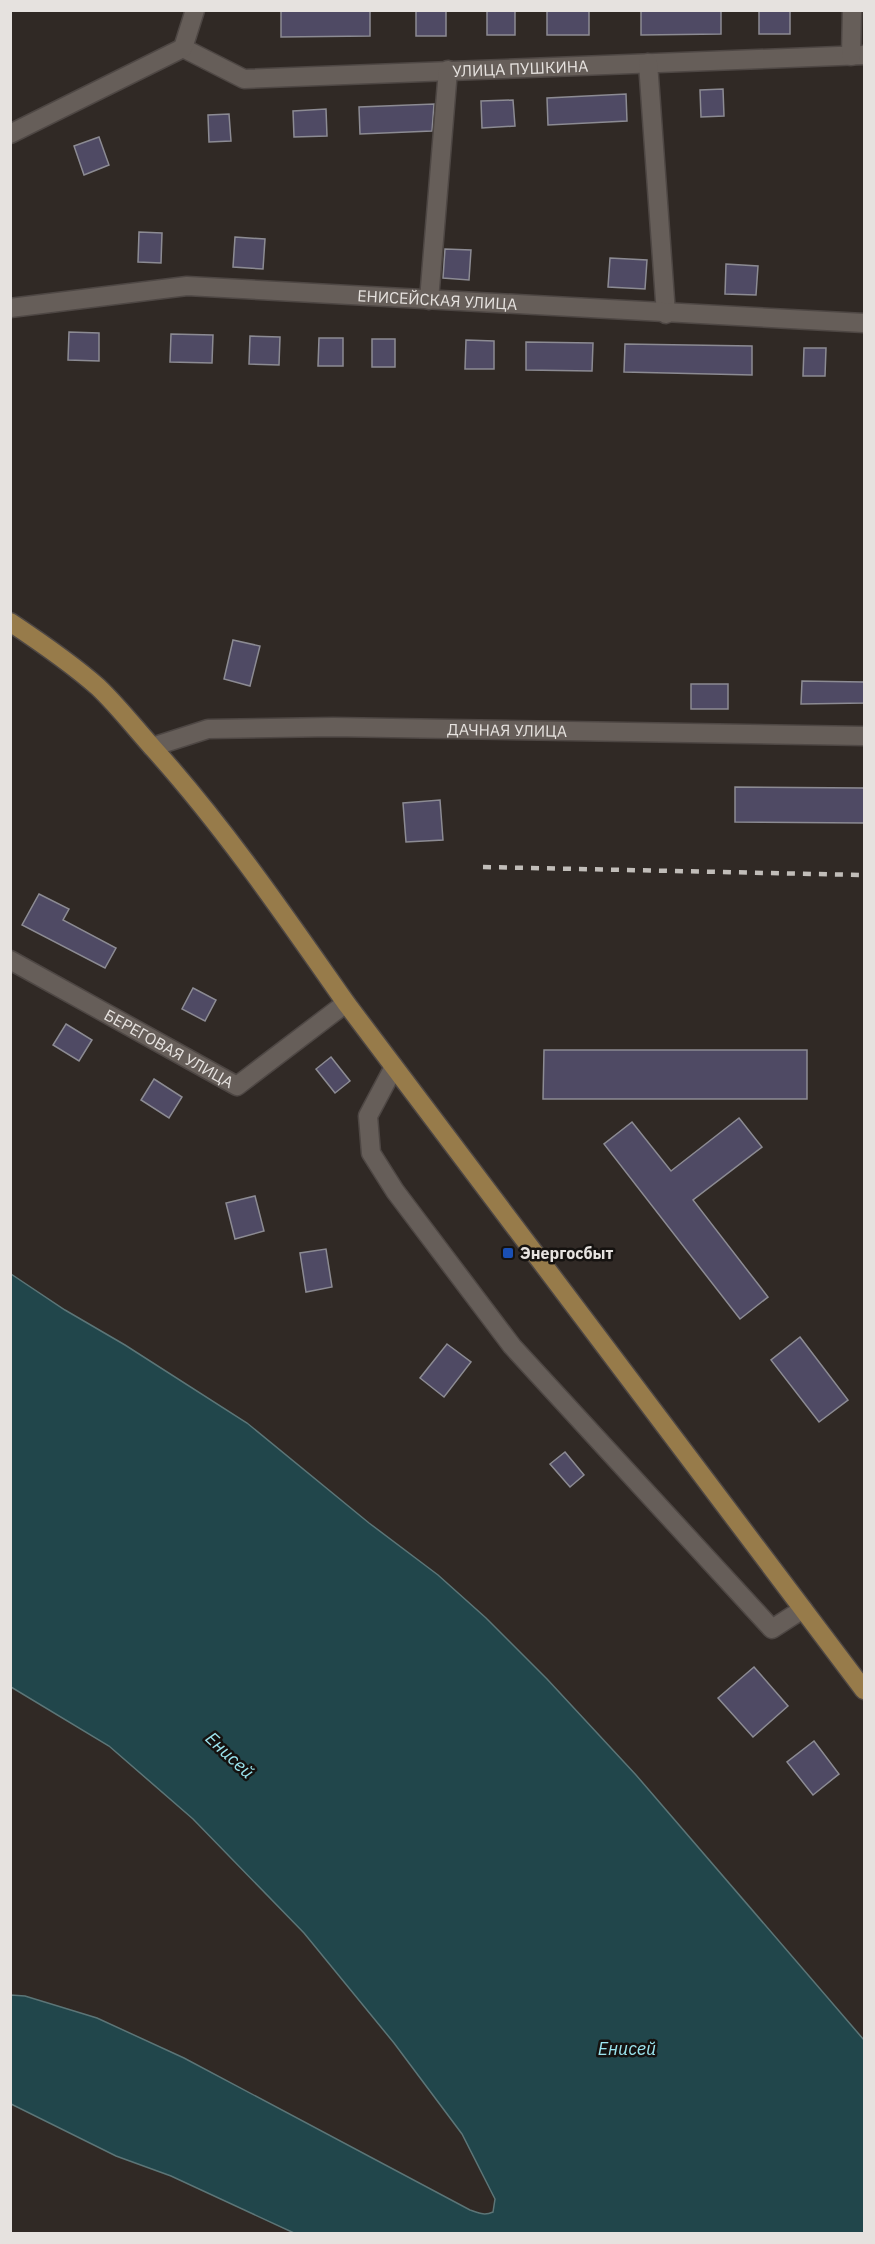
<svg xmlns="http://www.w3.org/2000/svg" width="875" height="2244" font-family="'IBM Plex Sans',sans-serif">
	<rect width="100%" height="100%" fill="#302925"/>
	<!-- water -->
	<path fill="#21464b" stroke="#5c7577" stroke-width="1.5" d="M11,1274L65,1310L125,1345L247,1423L369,1523L438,1575L486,1618L547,1679L636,1775L864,2040V2233H294L171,2176L116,2156L11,2104V1995L25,1996L97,2018L184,2058L470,2210C479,2213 484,2216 493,2212L495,2199L462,2134L394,2043L304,1933L193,1819L109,1746L11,1687Z"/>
	<!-- building -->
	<g fill="#4f4a64" stroke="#8c8b93" stroke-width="1.5">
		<path d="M281,10H370V36L281,37Z"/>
		<rect x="416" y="10" width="30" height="26"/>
		<rect x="487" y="10" width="28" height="25"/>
		<rect x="547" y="10" width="42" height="25"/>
		<path d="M641,10H721V34L641,35Z"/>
		<rect x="759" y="10" width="31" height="24"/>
		<path d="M723,89L724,116L701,117L700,90Z"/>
		<path d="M626,94L627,121L548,125L547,98Z"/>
		<path d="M513,100L515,126L482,128L481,101Z"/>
		<path d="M434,104L432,131L360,134L359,107Z"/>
		<path d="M326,109L327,136L294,137L293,111Z"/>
		<path d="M229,114L231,141L209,142L208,115Z"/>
		<path d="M99,137L109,165L84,175L74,146Z"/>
		<path d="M139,232L162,233L161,263L138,262Z"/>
		<path d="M235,237L265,239L263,269L233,267Z"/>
		<path d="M445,249L471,250L469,280L443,278Z"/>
		<path d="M610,258L647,260L645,289L608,287Z"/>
		<path d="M726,264L758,266L756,295L725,294Z"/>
		<path d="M69,332L99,333V361L68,360Z"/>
		<path d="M171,334L213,335L212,363L170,362Z"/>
		<path d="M250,336L280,337L279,365L249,364Z"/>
		<path d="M319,338H343V366H318Z"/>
		<rect x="372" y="339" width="23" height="28"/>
		<path d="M466,340L494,341V369H465Z"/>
		<path d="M526,342L593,343L592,371L526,370Z"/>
		<path d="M625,344L752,346V375L624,372Z"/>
		<path d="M804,348H826L825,376H803Z"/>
		<path d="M233,640L260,646L250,686L224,679Z"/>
		<path d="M802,681L864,682V703L801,704Z"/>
		<rect x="691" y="684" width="37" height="25"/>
		<path d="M735,787L864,788V823L735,822Z"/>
		<path d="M440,800L443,840L406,842L403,803Z"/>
		<path d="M39,894L69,909L63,920L116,948L105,968L22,925Z"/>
		<path d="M193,988L216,1000L205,1021L182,1009Z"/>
		<path d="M66,1024L92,1040L79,1061L53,1045Z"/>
		<path d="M544,1050H807V1099H543Z"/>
		<path d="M331,1057L350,1081L335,1093L316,1069Z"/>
		<path d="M154,1079L182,1097L169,1118L141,1100Z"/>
		<path d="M739,1118L762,1147L693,1200L768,1297L740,1319L604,1144L632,1122L671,1171Z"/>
		<path d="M255,1196L264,1231L235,1239L226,1203Z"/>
		<path d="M326,1249L332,1287L306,1292L300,1253Z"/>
		<path d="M800,1337L848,1400L819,1422L771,1360Z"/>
		<path d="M447,1344L471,1362L444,1397L420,1378Z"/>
		<path d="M565,1452L584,1475L570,1487L550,1464Z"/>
		<path d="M754,1667L788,1706L753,1737L718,1698Z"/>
		<path d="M814,1741L839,1774L813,1795L787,1762Z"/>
	</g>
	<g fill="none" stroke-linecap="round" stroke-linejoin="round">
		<!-- minor casing -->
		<g stroke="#4e4744" stroke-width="21">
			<g id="minor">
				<path id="s1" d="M183,48L244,79L864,55"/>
				<path d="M851,56L852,10"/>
				<path d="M648,63L666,314"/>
				<path d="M10,134L183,48L195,10"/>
				<path d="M429,300L448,70"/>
				<path id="s2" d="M10,308L187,286L864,323"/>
				<path id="s3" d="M152,747L208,729L333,727L864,736"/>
				<path id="s4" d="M10,960L237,1086L346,1003"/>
				<path d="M394,1067L368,1116L371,1153L395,1191L512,1346L772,1629L803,1609"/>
			</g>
		</g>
		<!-- major casing -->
		<g stroke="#4e4744" stroke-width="21">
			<path id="major" d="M10,622C40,642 71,663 98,687C118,706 135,728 153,748C225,828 285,916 346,1003L864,1690"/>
		</g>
		<!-- minor -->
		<use href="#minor" stroke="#665e59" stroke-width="18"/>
		<!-- major -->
		<use href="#major" stroke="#977b4a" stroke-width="18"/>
		<!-- rail -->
		<path stroke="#c1bdb9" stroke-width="4.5" stroke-dasharray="8 8" stroke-linecap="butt" d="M483,867L864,875"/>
	</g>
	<!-- markers -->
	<rect fill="#1a4fb4" stroke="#151210" stroke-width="2" x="502" y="1247" width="12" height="12" rx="3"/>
	<g text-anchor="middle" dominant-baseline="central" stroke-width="5" stroke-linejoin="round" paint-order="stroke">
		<!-- street labels -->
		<g font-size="16" fill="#e6e2df" stroke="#151210">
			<text stroke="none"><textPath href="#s1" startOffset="345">УЛИЦА ПУШКИНА</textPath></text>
			<text stroke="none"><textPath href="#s2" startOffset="429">ЕНИСЕЙСКАЯ УЛИЦА</textPath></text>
			<text stroke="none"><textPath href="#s3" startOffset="358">ДАЧНАЯ УЛИЦА</textPath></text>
			<text stroke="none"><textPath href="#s4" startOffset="182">БЕРЕГОВАЯ УЛИЦА</textPath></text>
		</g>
		<!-- poi labels -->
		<g font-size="16" font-weight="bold" fill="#e6e2df" stroke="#151210" text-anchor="start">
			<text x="520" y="1253">Энергосбыт</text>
		</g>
		<!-- water labels -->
		<g font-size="18" font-style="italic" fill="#9ce5ef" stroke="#151210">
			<text transform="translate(230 1755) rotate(43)">Енисей</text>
			<text x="627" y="2048">Енисей</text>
		</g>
	</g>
	<!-- border -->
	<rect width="875" height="2244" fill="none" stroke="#e6e2df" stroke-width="24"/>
</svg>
